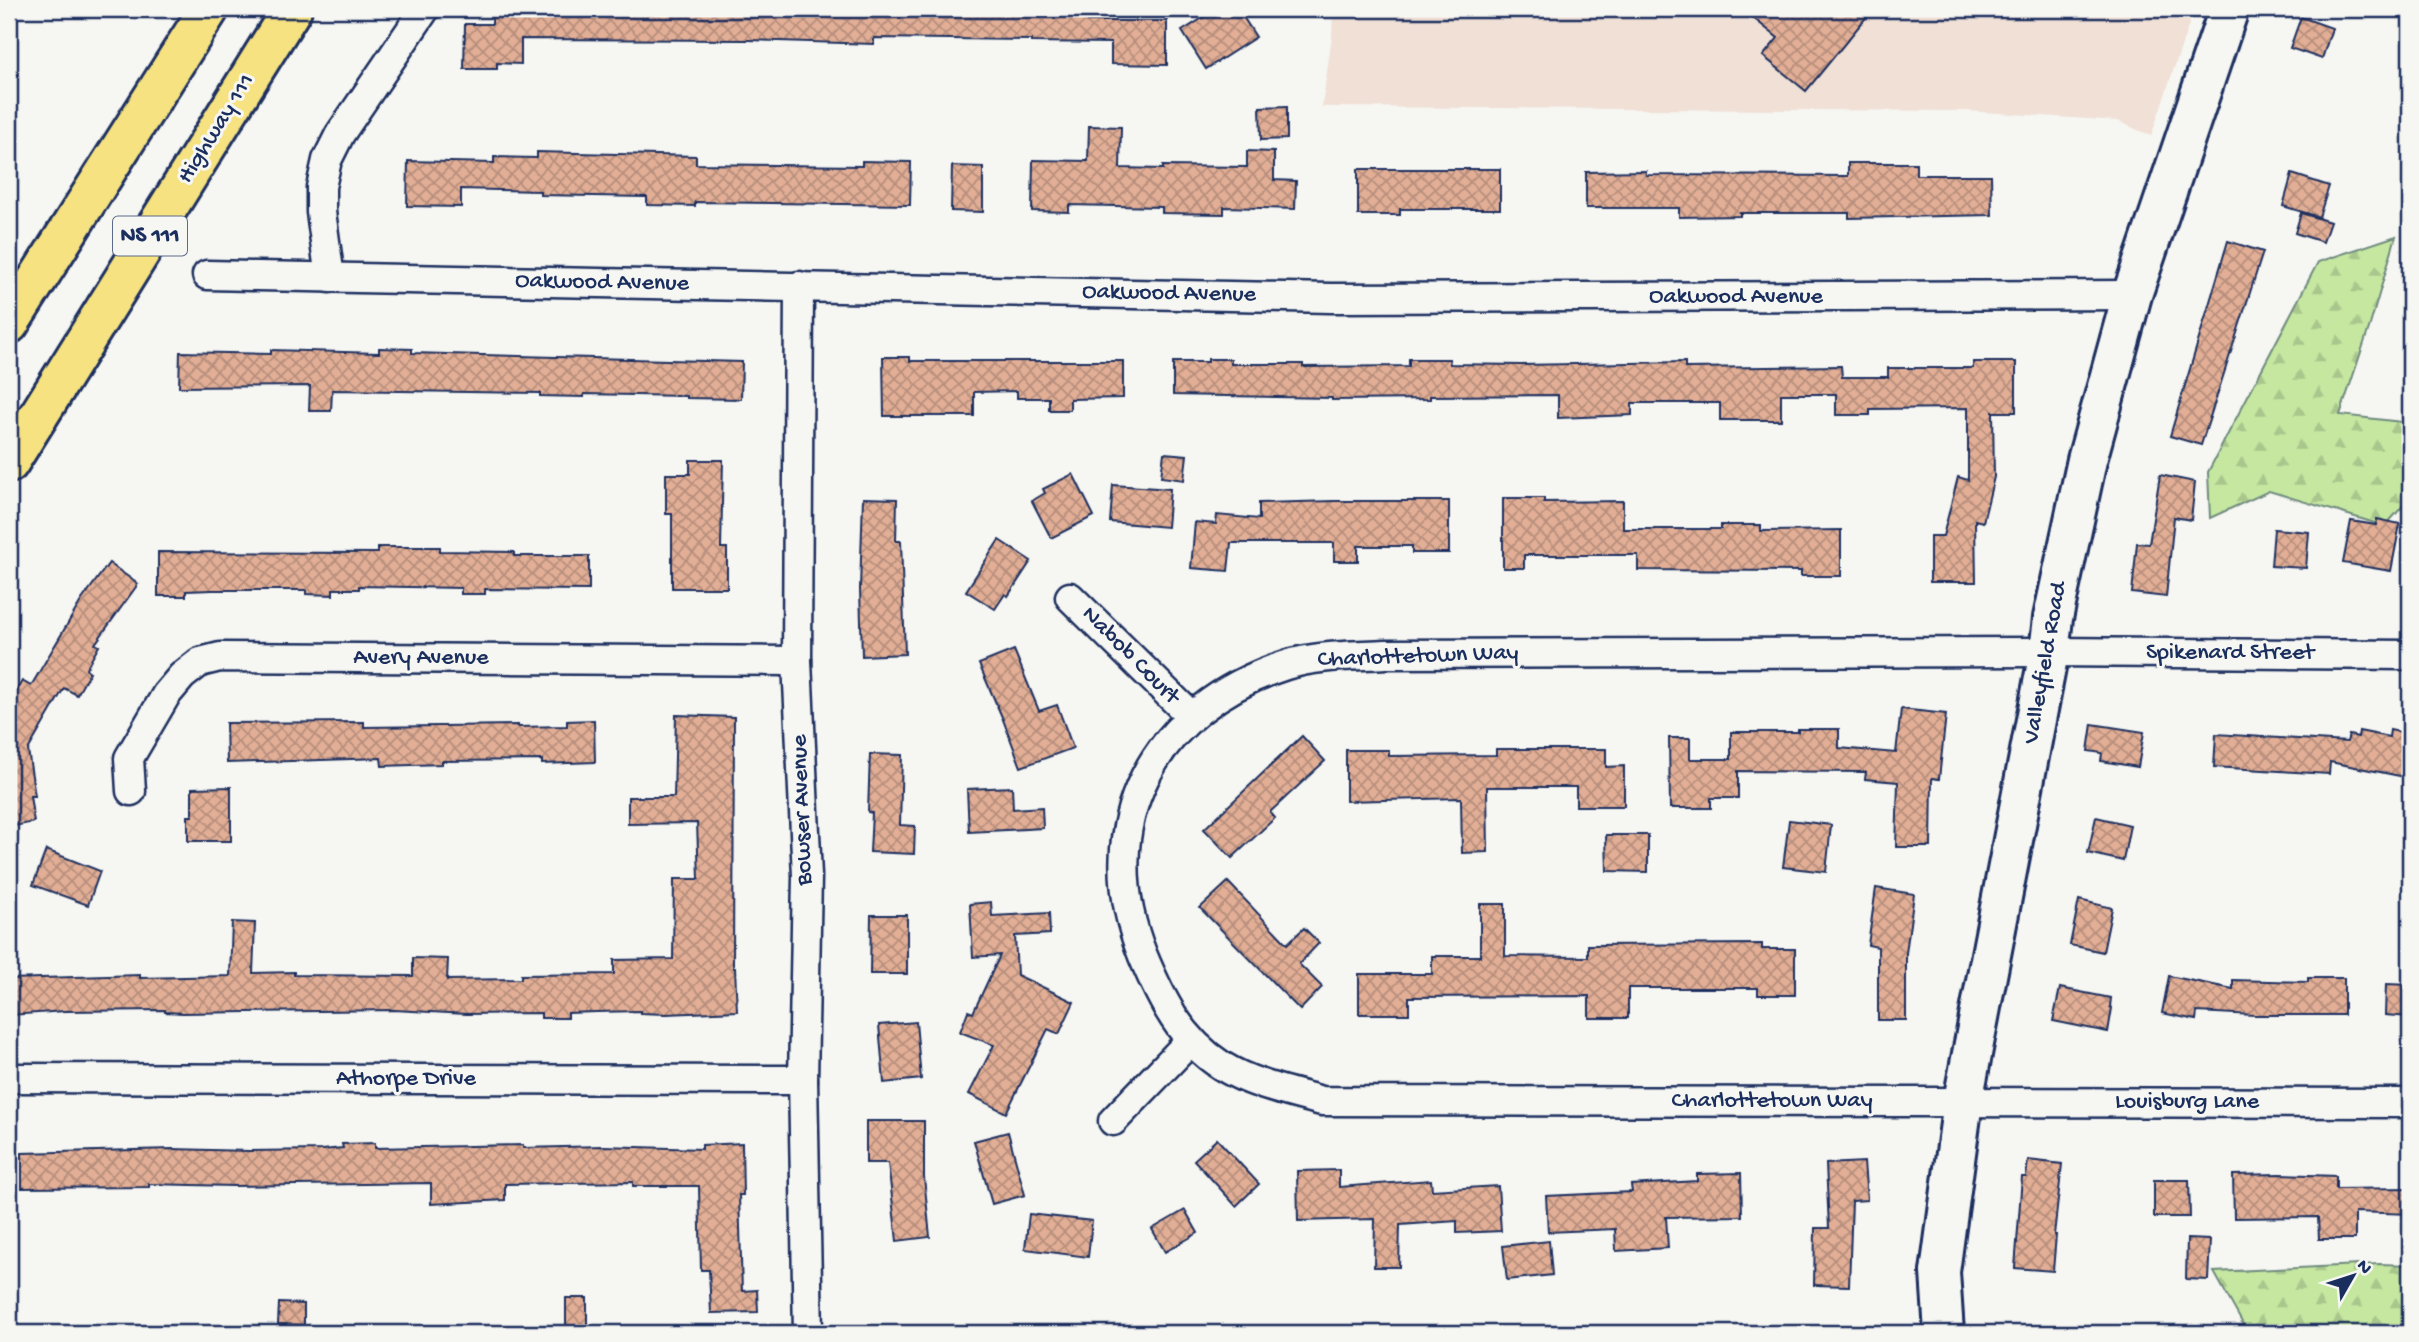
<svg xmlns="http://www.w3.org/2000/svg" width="2419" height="1342" font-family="'Gochi Hand',sans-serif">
	<defs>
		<pattern id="forest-firs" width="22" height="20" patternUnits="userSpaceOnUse" patternTransform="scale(1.75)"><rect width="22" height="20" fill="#c5e7a0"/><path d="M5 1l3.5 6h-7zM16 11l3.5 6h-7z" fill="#a9c68c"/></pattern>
		<pattern id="building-cross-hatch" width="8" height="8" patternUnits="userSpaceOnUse" patternTransform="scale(1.75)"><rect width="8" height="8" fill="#e2ae95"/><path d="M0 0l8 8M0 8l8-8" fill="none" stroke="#b68e7d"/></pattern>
	</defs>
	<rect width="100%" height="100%" fill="#f6f6f2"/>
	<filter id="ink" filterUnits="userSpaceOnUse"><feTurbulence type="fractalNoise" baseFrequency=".0143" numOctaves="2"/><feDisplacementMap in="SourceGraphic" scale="14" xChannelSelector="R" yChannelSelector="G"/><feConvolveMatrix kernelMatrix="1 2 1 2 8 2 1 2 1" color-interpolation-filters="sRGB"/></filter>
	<g filter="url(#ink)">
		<!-- built -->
		<path fill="#f0e0d6" d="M1333,9H2194L2151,136L2118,121L1968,111L1322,107L1332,36Z"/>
		<!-- forest -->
		<g fill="url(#forest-firs)" stroke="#708b7f" stroke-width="2">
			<path d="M2396,236L2370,325L2340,415L2410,423V498L2385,526L2269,491L2210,518L2208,472L2318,262Z"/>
			<path d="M2380,1264L2410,1265V1315L2394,1332L2389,1333H2248L2214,1272Z"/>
		</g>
		<!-- building -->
		<g fill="url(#building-cross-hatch)" stroke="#1b2f5e" stroke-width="2">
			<path d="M534,9H1088V21H1167V65L1111,64V43L1031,42V40L874,38V44L748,40L521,39V64L497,63V69H464L465,24H492V13L534,14Z"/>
			<path d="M1217,9H1238L1256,37L1206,69L1182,31Z"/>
			<path d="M1742,9H1873L1806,91L1763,56L1778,38Z"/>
			<path d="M2301,17L2332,28L2322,59L2290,48Z"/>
			<path d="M1287,106V139L1261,140L1260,107Z"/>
			<path d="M1089,126L1121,127L1120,168L1163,169V166L1247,167V151L1274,152V180L1296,181L1295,209L1224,207V214L1162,213V207L1069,205V212L1032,211L1033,160L1088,161Z"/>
			<path d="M537,152L696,156V164L862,166V161L911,162L910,205L695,202V206L647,205V197L540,195V191L461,189V207L407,206L408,161L494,163V157L537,158Z"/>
			<path d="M1848,163H1916V175H1991L1992,215L1849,218V213H1740V216L1679,217V208H1586V172L1646,171V175L1848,176Z"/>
			<path d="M952,166L983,167V212L951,211Z"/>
			<path d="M1358,169H1500V209H1400V215H1358Z"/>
			<path d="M2292,174L2329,186L2319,217L2283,206Z"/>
			<path d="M2301,213L2330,222L2323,242L2295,233Z"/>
			<path d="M2228,241L2263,252L2201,445L2170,436Z"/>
			<path d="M379,348L412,349V353L742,362L741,399L686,398V396L584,394V397L540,396V393L332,390L331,411H309L310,386L179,387L180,352L271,354V350L379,353Z"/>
			<path d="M883,357H910V361H1123V398L1070,399V410H1049V398H1017V391L974,392V416H884Z"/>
			<path d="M1208,359H1231V364H1303V367L1409,366V359H1449L1450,364L1521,365L1685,362V368L1841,366L1842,377H1888V368H1973V362H2016V412H1993L1994,477L1983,522L1975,520L1976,582H1930V536H1943L1958,477L1968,480V408L1870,409V415H1836V394H1781V420H1720V403H1632V415L1558,418V395L1430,396V399L1332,400V398L1173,395V362H1208Z"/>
			<path d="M1164,453L1187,455L1184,480L1161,477Z"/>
			<path d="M690,460H723L721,548H727V588H672V514H666V474H690Z"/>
			<path d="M1073,474L1094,516L1051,538L1032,501L1045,493L1043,489Z"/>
			<path d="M2160,475L2195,482L2191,520L2174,517L2166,597L2132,593L2137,543L2149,544Z"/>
			<path d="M1113,485L1170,489L1167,527L1110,522Z"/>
			<path d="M863,498L897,499L896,541H901L905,654L862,656L860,589Z"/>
			<path d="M1503,498H1544V502L1623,501V529H1721V525H1761V531L1841,530V576H1801V571L1638,570V555H1524V568H1503Z"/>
			<path d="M1334,501H1449V553H1412V546H1358V561H1334V543H1231L1228,571L1191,568L1195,522L1216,524L1217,515L1259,519V503Z"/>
			<path d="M2377,519L2400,524L2391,571L2343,563L2351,521L2376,525Z"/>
			<path d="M2274,529L2309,532L2306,568L2271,566Z"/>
			<path d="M999,540L1031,561L1008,596L1005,594L995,609L966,591Z"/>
			<path d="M378,547H440V551L514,552V556H589V590L485,589V594H461V588L359,586V589H333V595L306,594V590H212L186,591V596H158V552L378,553Z"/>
			<path d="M109,563L138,584L95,644L99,646L86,669L90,672L77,695L64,688L28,750L35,796H30L34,822L9,827V703L22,681L31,686L81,601Z"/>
			<path d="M1014,650L1039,711L1057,705L1073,748L1021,767L1002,717L979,664Z"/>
			<path d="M1901,709L1946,714L1939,779L1932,778L1931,847H1896L1898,782L1865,779L1866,772L1738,771V798H1711V808H1670L1669,738H1690V759H1731V732H1798V729H1839V748L1896,753Z"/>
			<path d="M676,715L734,717L733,968H735L737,1011L666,1014L640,1013V1011L596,1012L568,1013V1018H541V1013L467,1014L394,1010L183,1013L165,1012V1010L65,1011L11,1015L9,979L140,975V978L230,976L232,922L255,923L253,973L294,972V975L413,976V958L448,959L447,980L521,979V975L614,974V960L673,959L674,879H699L697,823L628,824V797H674Z"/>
			<path d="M594,720L595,762L542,764V760L442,761V764L382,766L381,758L227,763L226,723L364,722V727L518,725V727L567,726V721Z"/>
			<path d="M2092,724L2144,732L2138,767L2101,761L2102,753L2088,751Z"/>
			<path d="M2390,730L2410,734V751L2405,777L2330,762L2329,774L2214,767L2216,734L2347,742L2349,735L2358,737L2359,731L2389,737Z"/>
			<path d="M1302,736L1325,761L1270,812L1275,818L1232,858L1204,829Z"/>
			<path d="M1496,749H1606V767L1624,766V806H1576V787H1487L1488,852L1462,853L1461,798L1346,801V750H1389V756L1496,755Z"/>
			<path d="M870,754L902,755L900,825L915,826L914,854L870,852L872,813L868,812Z"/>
			<path d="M231,787V841H188V816H192V788Z"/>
			<path d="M1012,787L1013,809L1042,807L1043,828L969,832L967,789Z"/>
			<path d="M2096,817L2130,825L2123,861L2088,853Z"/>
			<path d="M1789,820L1831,825L1826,872L1783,867Z"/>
			<path d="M1606,835H1648V872L1607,871Z"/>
			<path d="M46,850L100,871L88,905L33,885Z"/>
			<path d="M1228,882L1287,944L1304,928L1319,943L1299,964L1322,987L1300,1010L1200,908Z"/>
			<path d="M1876,888L1914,894L1906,953V1020H1878V947L1868,945Z"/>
			<path d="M2079,900L2112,908L2103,952L2070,945Z"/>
			<path d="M991,902L992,916L1049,913L1050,934L1015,936L1017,975L1074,1002L1059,1034L1048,1029L1006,1113L969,1094L994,1045L960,1032L968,1011L973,1013L1000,955L973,957L970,904Z"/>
			<path d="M1480,904H1505V956L1588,957V945L1762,944V949H1795V995H1758V988H1628V1018H1589V996L1409,997V1014H1359V974H1432V956H1480Z"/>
			<path d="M871,915H907V974H870Z"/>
			<path d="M2169,976L2233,989V980L2308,982V978H2344V1015H2255L2197,1012L2196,1020L2162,1013Z"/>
			<path d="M2386,984L2410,985V1017L2385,1015Z"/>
			<path d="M2060,988L2111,998L2110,1007L2112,1008L2108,1032L2053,1021Z"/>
			<path d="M916,1022L921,1079L884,1083L879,1025Z"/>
			<path d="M866,1121H924V1177L930,1237L897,1241L888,1163H866Z"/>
			<path d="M1008,1132L1025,1195L992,1204L974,1141Z"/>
			<path d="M1217,1139L1259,1184L1236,1206L1194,1160Z"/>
			<path d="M375,1143V1148L523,1145V1148L603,1146L702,1149V1145L742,1143L743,1195H739L742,1291L757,1290L758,1312L711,1313L709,1270H701L699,1186H633V1182L505,1184V1200L431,1204V1183L234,1186L149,1184V1187L22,1188V1153L172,1149L249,1151L322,1150L343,1148L342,1144Z"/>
			<path d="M2028,1160L2062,1164L2054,1235H2056L2053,1271L2015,1268L2022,1177H2026Z"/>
			<path d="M1864,1162L1867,1200L1852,1201L1849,1286L1814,1285L1815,1228H1829L1826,1164Z"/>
			<path d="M1339,1170V1187L1431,1180L1432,1190L1498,1186L1501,1231L1457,1233V1221L1400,1225L1399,1267H1374L1375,1219L1298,1221L1297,1171Z"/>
			<path d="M1741,1173L1742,1216L1666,1217L1668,1248L1616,1251L1615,1229L1548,1232L1546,1196L1632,1192L1631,1185L1697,1181V1174Z"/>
			<path d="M2280,1174L2336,1176V1189L2410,1188V1214L2355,1212V1239H2319L2318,1217L2234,1218L2233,1175Z"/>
			<path d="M2154,1180H2189L2190,1217H2154Z"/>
			<path d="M1185,1210L1198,1233L1165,1252L1152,1229Z"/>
			<path d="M1029,1214L1092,1221L1088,1257L1025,1249Z"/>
			<path d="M2187,1239L2210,1240L2208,1280L2186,1279Z"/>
			<path d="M1549,1241L1552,1275L1507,1280L1503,1246Z"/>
			<rect x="566" y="1298" width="21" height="28"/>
			<path d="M279,1303L304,1304V1325L278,1324Z"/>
		</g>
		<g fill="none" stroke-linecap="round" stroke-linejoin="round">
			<!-- street casing -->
			<g stroke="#1b2f5e" stroke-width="33">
				<g id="street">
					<path d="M207,275L1331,298L2132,295"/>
					<path d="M330,278L321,212V187L327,160L340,134L425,9"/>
					<path d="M799,286L797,661L807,876L803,1080L808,1333"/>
					<path d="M1070,597L1191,716"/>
					<path d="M2410,655L2049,652L1386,654C1354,656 1318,655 1286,665C1154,707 1090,824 1143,956C1161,999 1181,1040 1222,1066C1251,1084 1289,1092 1322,1101L2410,1103"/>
					<path d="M131,791L129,758L166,695L182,676L200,662L220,657L797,661"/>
					<path d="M9,1078L803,1080"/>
					<path d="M1113,1121L1190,1041"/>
				</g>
			</g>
			<!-- secondary casing -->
			<g stroke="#1b2f5e" stroke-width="44">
				<path id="secondary" d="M1944,1333L1940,1272L1963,1101L2049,652L2053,618L2087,460L2132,295L2229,9"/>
			</g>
			<!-- highway casing -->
			<g stroke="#1b2f5e" stroke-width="44">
				<g id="highway">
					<path d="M9,324L209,9"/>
					<path d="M9,463L292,9"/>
				</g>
			</g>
			<!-- street -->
			<use href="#street" stroke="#f6f6f2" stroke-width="28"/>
			<!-- secondary -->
			<use href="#secondary" stroke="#f6f6f2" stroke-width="38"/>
			<!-- highway -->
			<use href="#highway" stroke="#f6e281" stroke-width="38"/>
		</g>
	</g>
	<g text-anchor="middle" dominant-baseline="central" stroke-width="6" stroke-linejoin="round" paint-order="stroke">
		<!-- shield labels -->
		<rect fill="#f6f6f2" stroke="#5d6b8a" stroke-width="2" x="113" y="216.5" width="74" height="39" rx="5"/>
		<g font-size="23" font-weight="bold" fill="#1b2f5e">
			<text x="150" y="236">NS 111</text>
		</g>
		<!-- street labels -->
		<g font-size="24" fill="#1b2f5e" stroke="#f6f6f2">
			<text transform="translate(217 129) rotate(-58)">Highway 111</text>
			<text transform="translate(602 283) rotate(1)">Oakwood Avenue</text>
			<text transform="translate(1169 294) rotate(1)">Oakwood Avenue</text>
			<text x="1736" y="297">Oakwood Avenue</text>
			<text x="2230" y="653">Spikenard Street</text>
			<text transform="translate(1130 656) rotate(45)">Nabob Court</text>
			<text transform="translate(1418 657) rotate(-2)">Charlottetown Way</text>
			<text x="421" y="658">Avery Avenue</text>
			<text transform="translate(2046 663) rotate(-80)">Valleyfield Road</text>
			<text transform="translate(803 810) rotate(-92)">Bowser Avenue</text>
			<text x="406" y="1079">Athorpe Drive</text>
			<text x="1772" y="1101">Charlottetown Way</text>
			<text x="2187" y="1102">Louisburg Lane</text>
		</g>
	</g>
	<!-- margin -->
	<rect width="2419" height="1342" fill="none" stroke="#f6f6f2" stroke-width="35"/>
	<rect x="18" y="18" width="2384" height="1307" fill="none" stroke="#1b2f5e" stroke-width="2.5" filter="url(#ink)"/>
	<!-- north arrow -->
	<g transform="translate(2353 1276) rotate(51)" stroke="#f6f6f2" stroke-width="5" paint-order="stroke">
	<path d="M0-5L12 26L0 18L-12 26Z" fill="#1b2f5e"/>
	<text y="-10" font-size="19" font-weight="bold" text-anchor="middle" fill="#1b2f5e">N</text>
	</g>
</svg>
